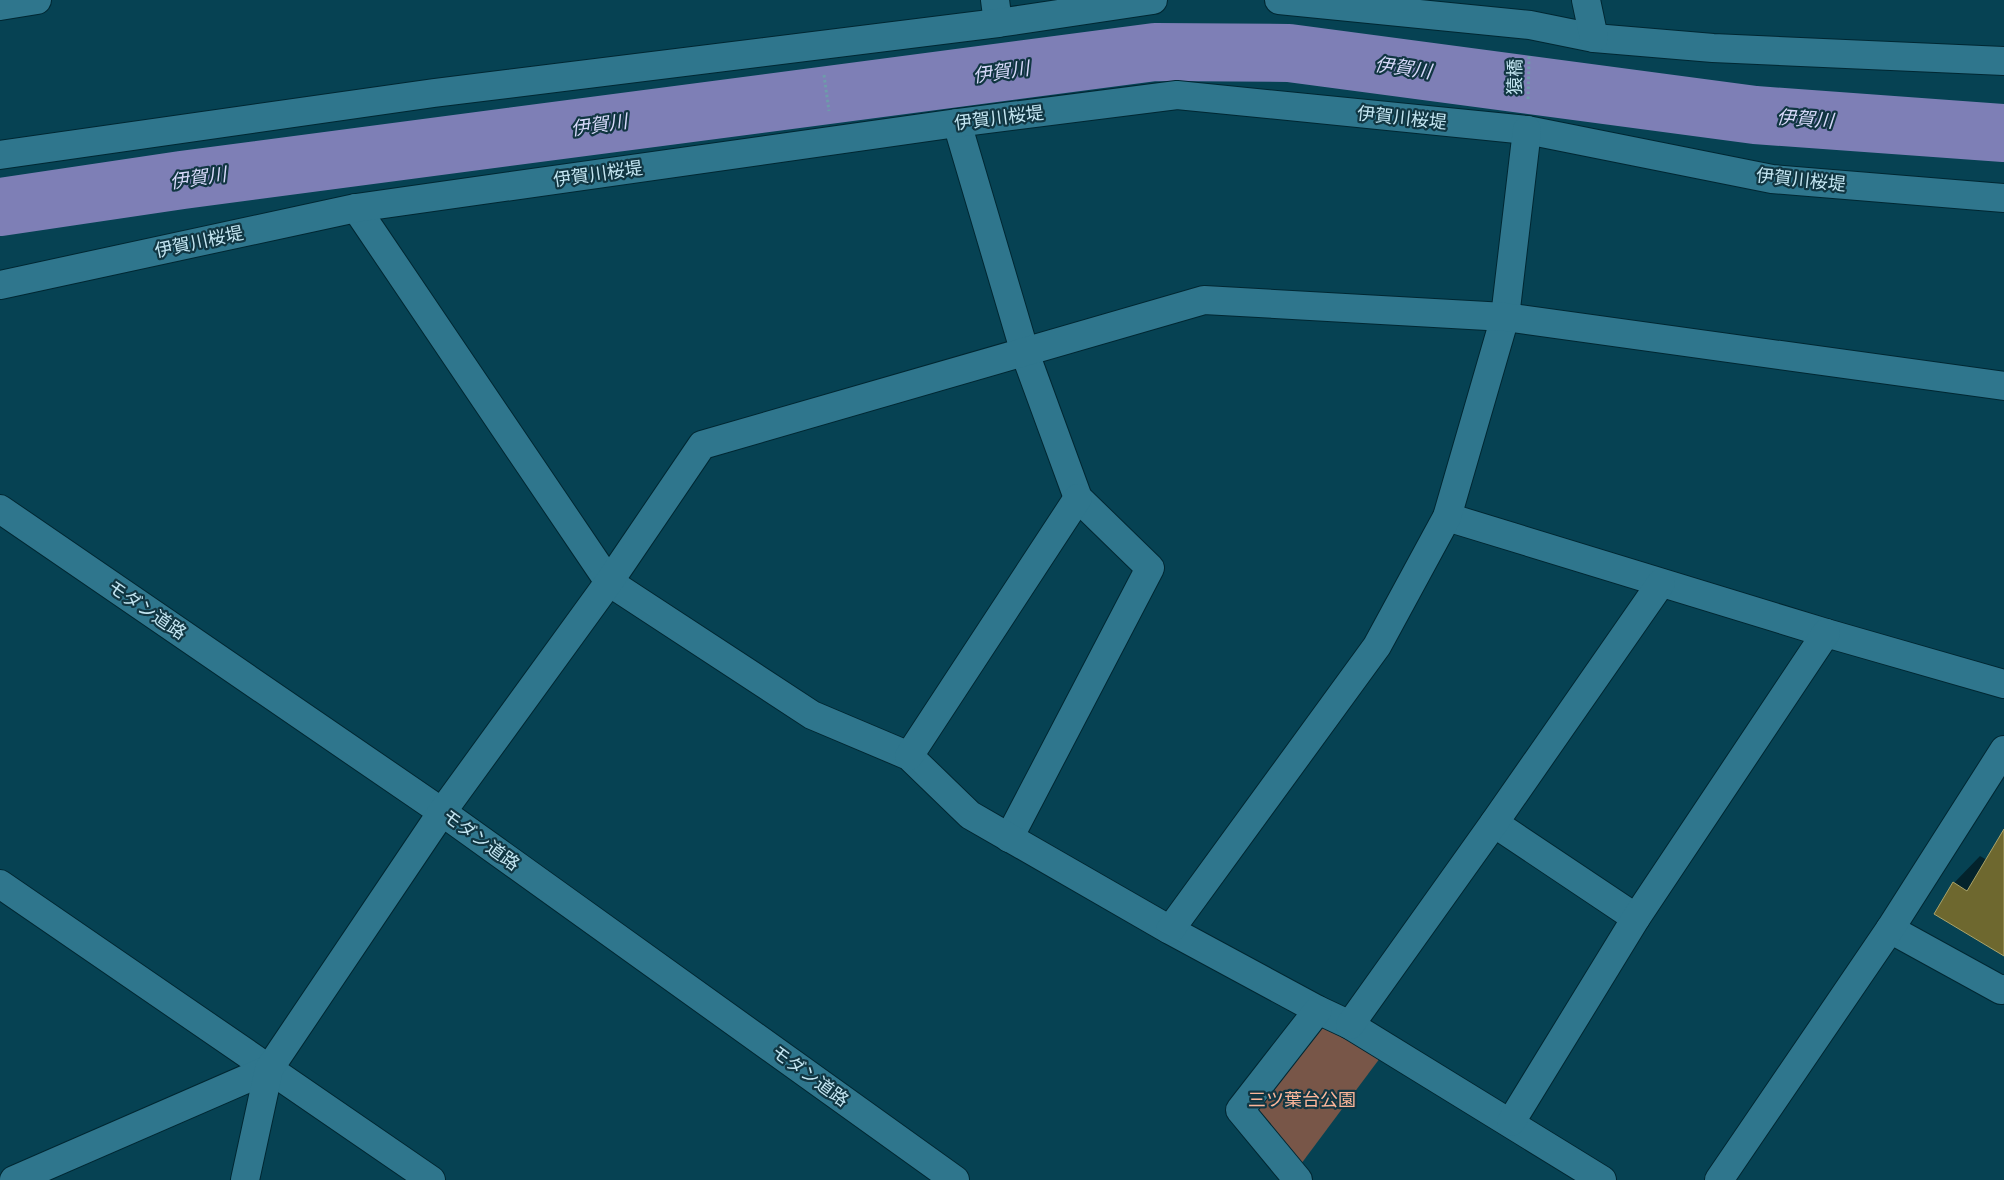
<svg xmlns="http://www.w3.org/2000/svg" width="2004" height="1180" font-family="Rubik,'Noto Sans JP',sans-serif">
	<rect width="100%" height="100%" fill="#064253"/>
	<!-- green -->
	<path fill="#785648" d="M1319,1019L1383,1054L1301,1164L1252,1104Z"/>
	<!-- shadow -->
	<path fill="#0007" d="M2004,831V954L1954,883L1980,856L1987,860Z"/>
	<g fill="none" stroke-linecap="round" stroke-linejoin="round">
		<!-- river -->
		<path stroke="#7e7fb6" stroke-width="58" d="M0,207L182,180L1155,52L1289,53L1755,115L2004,133"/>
	</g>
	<!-- building -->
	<path fill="#6e682f" stroke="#aaa369" d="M2004,829V956L1934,914L1953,882L1967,891Z"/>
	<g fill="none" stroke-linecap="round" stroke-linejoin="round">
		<!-- minor casing -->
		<g stroke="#002732" stroke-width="30">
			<g id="minor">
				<path d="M995,0L998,23"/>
				<path d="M1279,0L1530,25L1594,38L1713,48L2004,61"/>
				<path d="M1586,0L1594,38"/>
				<path d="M0,6L37,0"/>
				<path d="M957,123L1025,353L1078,498L1150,568L1009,838"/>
				<path d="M0,155L434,93L998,23L1153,0"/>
				<path d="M356,208L609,582L812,715L909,756L970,815L1170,930L1318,1010L1350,1025L1602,1180"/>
				<path d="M0,285L356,208L957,123L1177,95L1527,130L1772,179L2004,198"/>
				<path d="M0,509L442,812L955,1180"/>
				<path d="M1447,517L1826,633L2004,684"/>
				<path d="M909,756L1078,498"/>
				<path d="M1494,823L1636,918"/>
				<path d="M0,884L431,1180"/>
				<path d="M1890,929L2001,990L2004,989"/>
				<path d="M1170,930L1377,646L1447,517L1505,317L1527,130"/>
				<path d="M1350,1025L1494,823L1661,583"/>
				<path d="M1511,1122L1636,918L1826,633"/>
				<path d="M14,1180L269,1069"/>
				<path d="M245,1180L269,1069L442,812L609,582L702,445L1204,300L1505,317L2004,386"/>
				<path d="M1298,1180L1240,1110L1318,1010"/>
				<path d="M1719,1180L1890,929L2004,750"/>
			</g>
		</g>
		<!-- path -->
		<g stroke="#6e9caa" stroke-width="3" stroke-dasharray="2.5 2.5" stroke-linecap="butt">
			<path d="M824,75L829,111"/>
			<path d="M1528,99L1529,56"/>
		</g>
		<!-- minor -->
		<use href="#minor" stroke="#2f768d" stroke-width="28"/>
	</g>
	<g text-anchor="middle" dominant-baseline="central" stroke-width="4.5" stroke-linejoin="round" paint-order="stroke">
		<!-- street labels -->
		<g font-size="18" fill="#c4e6f2" stroke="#113642">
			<text transform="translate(1515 77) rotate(-89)">猿橋</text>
			<text transform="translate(999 118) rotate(-7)">伊賀川桜堤</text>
			<text transform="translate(1402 118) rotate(6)">伊賀川桜堤</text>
			<text transform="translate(598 174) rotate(-8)">伊賀川桜堤</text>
			<text transform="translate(1801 180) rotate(6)">伊賀川桜堤</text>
			<text transform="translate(199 242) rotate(-12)">伊賀川桜堤</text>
			<text transform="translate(147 610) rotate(34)">モダン道路</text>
			<text transform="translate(481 840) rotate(36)">モダン道路</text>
			<text transform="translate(810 1076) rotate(36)">モダン道路</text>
		</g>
		<!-- park labels -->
		<g font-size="18" fill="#fcb69a" stroke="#113642">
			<text x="1302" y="1100">三ツ葉台公園</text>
		</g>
		<!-- water labels -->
		<g font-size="19" font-style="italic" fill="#d7d9fa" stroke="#113642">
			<text transform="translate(1403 68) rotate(8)">伊賀川</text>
			<text transform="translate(1001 72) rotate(-8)">伊賀川</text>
			<text transform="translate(1805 119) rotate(4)">伊賀川</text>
			<text transform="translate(599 125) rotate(-8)">伊賀川</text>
			<text transform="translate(198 178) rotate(-8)">伊賀川</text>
		</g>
	</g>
</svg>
